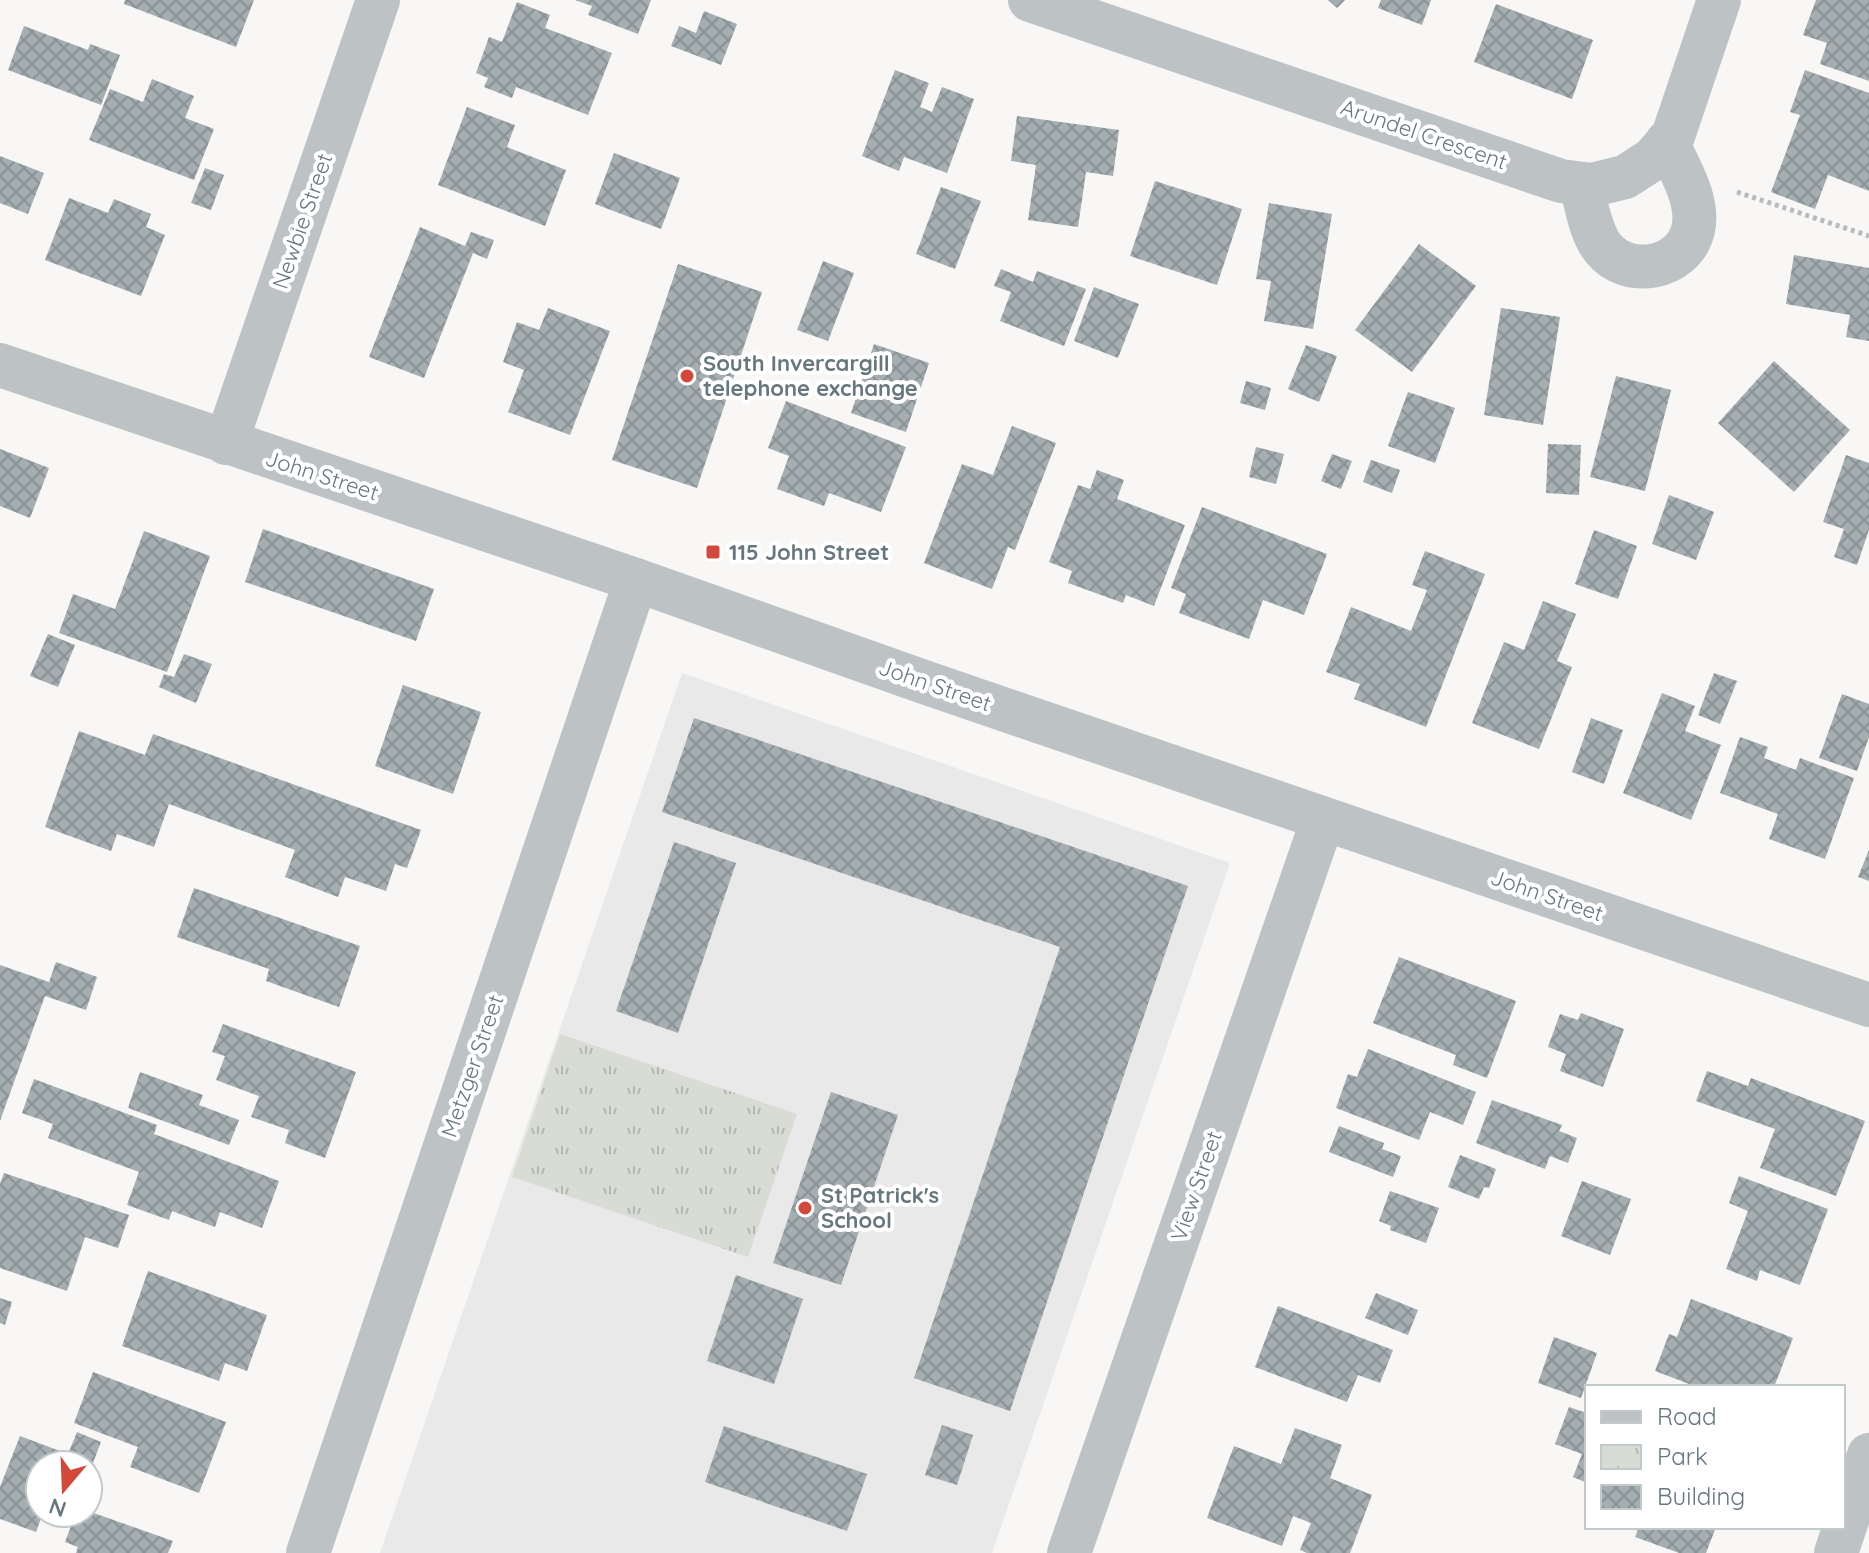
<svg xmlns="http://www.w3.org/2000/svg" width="1869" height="1553" font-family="Quicksand,sans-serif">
	<defs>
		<pattern id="park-tufts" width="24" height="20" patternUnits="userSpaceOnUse" patternTransform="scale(2)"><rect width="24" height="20" fill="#d8dcd5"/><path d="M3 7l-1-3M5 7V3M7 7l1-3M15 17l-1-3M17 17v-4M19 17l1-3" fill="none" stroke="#b3b7b2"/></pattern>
		<pattern id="building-cross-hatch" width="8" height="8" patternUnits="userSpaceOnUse" patternTransform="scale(2)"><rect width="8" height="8" fill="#a5aeb1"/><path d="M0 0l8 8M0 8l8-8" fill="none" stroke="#8a9295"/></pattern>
	</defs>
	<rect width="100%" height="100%" fill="#f8f7f5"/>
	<!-- built -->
	<path fill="#e8e9e8" d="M682,673L1230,863L992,1553H380Z"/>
	<!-- park -->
	<path fill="url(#park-tufts)" d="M560,1034L797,1114L748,1257L512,1177Z"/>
	<!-- building -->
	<g fill="url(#building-cross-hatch)">
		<path d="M125,0H254L236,47L124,4Z"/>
		<path d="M575,0H651L638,34L588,15L592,6Z"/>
		<path d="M1328,0H1345L1337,8Z"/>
		<path d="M1381,0H1431L1422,25L1378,8Z"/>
		<path d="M1816,0H1869V81L1820,64L1827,43L1803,35Z"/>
		<path d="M517,2L550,15L545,28L612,53L588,115L516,87L512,98L484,87L488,78L476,73L489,37L502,42Z"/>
		<path d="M1496,4L1593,40L1572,99L1474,62Z"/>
		<path d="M704,11L737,24L721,65L671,46L679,26L696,33Z"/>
		<path d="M24,26L88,50L90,44L120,55L101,105L8,70Z"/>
		<path d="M895,70L929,83L920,107L932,112L942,87L974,99L947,173L904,157L899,171L862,156Z"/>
		<path d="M1805,70L1869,93V191L1828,175L1815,209L1771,192L1800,115L1790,112Z"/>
		<path d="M152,79L194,96L185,118L214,129L194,180L89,140L110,89L143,102Z"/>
		<path d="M467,107L515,125L507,147L566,170L545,226L438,185Z"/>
		<path d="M1017,116L1119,130L1113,176L1086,172L1078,227L1028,220L1036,165L1011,161Z"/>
		<path d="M614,153L680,178L661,229L595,204Z"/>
		<path d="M0,156L44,173L28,214L0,203Z"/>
		<path d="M205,168L224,175L211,210L191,203Z"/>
		<path d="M1155,181L1242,209L1217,285L1130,256Z"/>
		<path d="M941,187L981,201L955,269L916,254Z"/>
		<path d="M69,198L108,213L114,199L151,214L146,227L165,235L141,296L45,260Z"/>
		<path d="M1269,203L1332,214L1313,329L1264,321L1271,281L1256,279Z"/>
		<path d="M420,227L465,246L471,232L494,240L487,259L473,253L424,378L369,357Z"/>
		<path d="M1419,244L1476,286L1412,372L1355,330Z"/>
		<path d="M1794,255L1869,268V341L1846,337L1850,315L1786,304Z"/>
		<path d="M823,261L854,273L828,341L797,330Z"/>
		<path d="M678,264L762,292L697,488L612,460Z"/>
		<path d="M1001,269L1033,282L1037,271L1086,289L1064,346L1000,321L1011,292L994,286Z"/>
		<path d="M1094,287L1139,304L1118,358L1074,341Z"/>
		<path d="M548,308L610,331L570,435L508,412L524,370L503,362L517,322L539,330Z"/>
		<path d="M1501,308L1560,317L1543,425L1484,415Z"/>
		<path d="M874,344L929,363L906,432L851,413Z"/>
		<path d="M1306,345L1337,356L1319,402L1288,389Z"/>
		<path d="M1774,361L1850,430L1794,492L1718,423Z"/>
		<path d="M1616,376L1671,390L1645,491L1590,477Z"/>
		<path d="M1246,381L1271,388L1265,410L1240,403Z"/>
		<path d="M1408,392L1455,408L1435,463L1388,446Z"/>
		<path d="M786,401L906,447L881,512L829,493L824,506L777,489L789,456L768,448Z"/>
		<path d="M1012,426L1056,443L1015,550L1008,547L992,589L924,563L962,464L993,475Z"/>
		<path d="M1548,444L1581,445L1579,495L1546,493Z"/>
		<path d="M1256,447L1284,454L1276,484L1249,477Z"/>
		<path d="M0,449L49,468L30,518L0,506Z"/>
		<path d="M1332,454L1352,461L1341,489L1321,481Z"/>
		<path d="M1846,455L1869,463V530L1857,565L1834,557L1844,529L1823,522Z"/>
		<path d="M1371,460L1400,470L1392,493L1363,482Z"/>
		<path d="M1097,470L1124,480L1117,499L1185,525L1154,606L1126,595L1123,603L1068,583L1072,571L1049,562L1078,485L1090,489Z"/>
		<path d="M1669,495L1714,512L1696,560L1652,544Z"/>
		<path d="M1202,507L1327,554L1304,615L1263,600L1249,639L1179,613L1186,594L1171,588Z"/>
		<path d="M263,529L434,589L416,641L245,582Z"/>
		<path d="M1594,530L1637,546L1618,599L1575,584Z"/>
		<path d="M144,531L210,556L167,672L59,633L73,594L115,609Z"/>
		<path d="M1425,551L1485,574L1426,727L1354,699L1360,684L1326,672L1351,607L1411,631L1427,590L1412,585Z"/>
		<path d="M1543,601L1576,614L1557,661L1572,667L1539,749L1472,723L1504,642L1524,650Z"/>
		<path d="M48,634L75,645L58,687L30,676Z"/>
		<path d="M184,654L212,664L196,703L159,687L164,674L174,677Z"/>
		<path d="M1714,673L1737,681L1720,724L1698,715Z"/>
		<path d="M403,685L481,712L453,794L375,766Z"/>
		<path d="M1662,693L1695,706L1685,731L1721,745L1691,820L1623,793Z"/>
		<path d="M1842,694L1869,704V737L1857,771L1819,758Z"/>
		<path d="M694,718L1188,886L1010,1411L914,1378L1060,947L662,812Z"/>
		<path d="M1591,718L1623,730L1604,784L1572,772Z"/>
		<path d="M79,731L145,755L153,734L421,830L407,868L395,864L386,891L345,877L338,897L285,877L295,850L169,804L154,847L117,834L111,851L45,827Z"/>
		<path d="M1740,737L1768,747L1764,758L1796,770L1800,758L1854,778L1825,859L1769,839L1778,814L1720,793Z"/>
		<path d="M674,842L736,863L678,1033L616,1011Z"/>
		<path d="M1869,850V881L1858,877Z"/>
		<path d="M194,888L360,946L339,1007L266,981L269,969L177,937Z"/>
		<path d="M1399,957L1516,1001L1487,1078L1453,1065L1456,1055L1373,1023Z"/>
		<path d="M56,962L97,977L86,1010L45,996L0,1121V965L49,982Z"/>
		<path d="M1581,1013L1624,1029L1603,1087L1560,1071L1566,1054L1548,1047L1560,1014L1578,1020Z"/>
		<path d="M223,1024L356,1072L325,1158L285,1143L289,1130L251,1117L259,1096L216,1080L225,1056L212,1052Z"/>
		<path d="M1368,1049L1476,1092L1463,1125L1430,1112L1419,1140L1336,1108L1348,1074L1357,1077Z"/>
		<path d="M1707,1071L1748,1086L1751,1078L1865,1121L1836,1196L1760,1168L1775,1129L1696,1101Z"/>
		<path d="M140,1072L203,1095L199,1105L239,1120L229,1145L128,1108Z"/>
		<path d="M34,1079L157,1125L154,1134L279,1181L262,1228L220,1212L215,1227L172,1211L169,1220L127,1205L139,1172L48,1138L53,1124L22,1113Z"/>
		<path d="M831,1092L898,1115L841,1285L773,1263Z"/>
		<path d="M1492,1100L1562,1125L1559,1131L1577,1138L1568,1163L1550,1156L1545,1169L1476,1143Z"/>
		<path d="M1339,1126L1384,1143L1382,1149L1401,1156L1393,1177L1329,1152Z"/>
		<path d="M1460,1155L1496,1169L1489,1188L1484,1187L1479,1199L1448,1187Z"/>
		<path d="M4,1173L129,1215L118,1248L85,1237L67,1291L0,1268V1184Z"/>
		<path d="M1739,1176L1828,1209L1800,1285L1760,1270L1757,1281L1726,1269L1748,1211L1729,1203Z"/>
		<path d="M1582,1181L1631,1199L1610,1255L1561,1236Z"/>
		<path d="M1390,1191L1439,1208L1426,1243L1390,1230L1391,1226L1379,1221Z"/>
		<path d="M148,1271L267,1315L247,1371L225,1363L219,1381L122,1346Z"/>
		<path d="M736,1275L803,1299L774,1384L707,1361Z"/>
		<path d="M1376,1293L1418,1310L1408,1335L1365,1318Z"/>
		<path d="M0,1298L12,1302L5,1325L0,1323Z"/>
		<path d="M1691,1299L1793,1338L1774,1387H1697L1655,1371L1669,1334L1677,1337Z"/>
		<path d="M1278,1306L1393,1350L1380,1383L1358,1375L1347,1402L1255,1367Z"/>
		<path d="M1554,1337L1597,1353L1581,1398L1538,1383Z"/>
		<path d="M93,1372L226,1422L199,1493L130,1467L138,1447L74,1423Z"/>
		<path d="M1569,1407L1587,1413V1483L1573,1477L1582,1454L1555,1444Z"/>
		<path d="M942,1425L973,1435L957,1485L925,1475Z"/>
		<path d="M724,1426L867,1474L847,1531L705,1482Z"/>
		<path d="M1295,1428L1342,1445L1330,1478L1372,1495L1350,1553H1307L1300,1550L1311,1523L1293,1516L1282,1546L1207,1518L1234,1446L1281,1464Z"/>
		<path d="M77,1432L101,1442L88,1476V1465H40V1513H43L36,1532L0,1519V1487L20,1436L68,1454Z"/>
		<path d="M88,1511L173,1541L168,1553H76L78,1547L65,1542L76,1513H88Z"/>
		<path d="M1639,1527H1716L1706,1553H1679L1635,1537Z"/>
	</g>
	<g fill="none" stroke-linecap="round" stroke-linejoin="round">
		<!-- path -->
		<path stroke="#b7bbbd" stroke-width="5" stroke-dasharray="4 4" stroke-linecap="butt" d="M1737,192L1869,236"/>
		<!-- minor -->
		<g stroke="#bdc2c4" stroke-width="44">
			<path d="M1030,0L1561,181L1592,185L1625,177L1653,159L1673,136L1719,0"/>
			<path d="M1581,184C1586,203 1590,232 1603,248C1627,279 1683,270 1693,230C1700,201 1679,168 1667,142"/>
			<path d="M0,365L636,580L924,682L1869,1005"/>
			<path d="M226,443L378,0"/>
			<path d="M308,1553L636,580"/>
			<path d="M1069,1553L1323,819"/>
			<path d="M1836,1553L1869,1455"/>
		</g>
	</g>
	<!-- markers -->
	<g fill="#d2483b" stroke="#fff" stroke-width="3">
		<circle cx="687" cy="376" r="8"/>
		<rect x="705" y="544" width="16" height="16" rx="4"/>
		<circle cx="805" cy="1208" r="8"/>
	</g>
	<g text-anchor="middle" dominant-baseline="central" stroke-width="8" stroke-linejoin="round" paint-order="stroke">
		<!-- street labels -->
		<g font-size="22" fill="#66777d" stroke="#fff">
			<text transform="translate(1424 134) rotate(19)">Arundel Crescent</text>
			<text transform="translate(302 221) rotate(-71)">Newbie Street</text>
			<text transform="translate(322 475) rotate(18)">John Street</text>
			<text transform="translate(935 685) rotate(19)">John Street</text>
			<text transform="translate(1547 895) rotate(19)">John Street</text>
			<text transform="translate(472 1066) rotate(-71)">Metzger Street</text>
			<text transform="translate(1196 1186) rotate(-71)">View Street</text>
		</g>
		<!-- poi labels -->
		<g font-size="22" font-weight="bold" fill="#66777d" stroke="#fff" text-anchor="start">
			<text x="703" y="363">South Invercargill<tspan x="703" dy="25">telephone exchange</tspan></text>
			<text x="729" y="552">115 John Street</text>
			<text x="821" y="1195">St Patrick's<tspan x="821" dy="25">School</tspan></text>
		</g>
	</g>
	<!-- legend -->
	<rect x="1585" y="1385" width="260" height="144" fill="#ffffff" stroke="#c2c9cb" stroke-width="2"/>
	<rect x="1601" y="1411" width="40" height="12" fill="#bdc2c4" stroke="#c2c9cb" stroke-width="2"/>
	<text x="1657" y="1425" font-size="24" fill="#66777d">Road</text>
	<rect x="1601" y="1445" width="40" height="24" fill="url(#park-tufts)" stroke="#c2c9cb" stroke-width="2"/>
	<text x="1657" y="1465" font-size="24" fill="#66777d">Park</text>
	<rect x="1601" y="1485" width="40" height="24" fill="url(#building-cross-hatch)" stroke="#c2c9cb" stroke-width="2"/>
	<text x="1657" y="1505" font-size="24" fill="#66777d">Building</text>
	<!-- north arrow -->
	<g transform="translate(64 1489) rotate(199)"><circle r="38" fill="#ffffff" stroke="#c2c9cb" stroke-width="2"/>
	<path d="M0-6L14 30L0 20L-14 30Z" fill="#d2483b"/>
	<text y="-12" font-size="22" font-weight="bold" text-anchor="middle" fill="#66777d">N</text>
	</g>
</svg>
